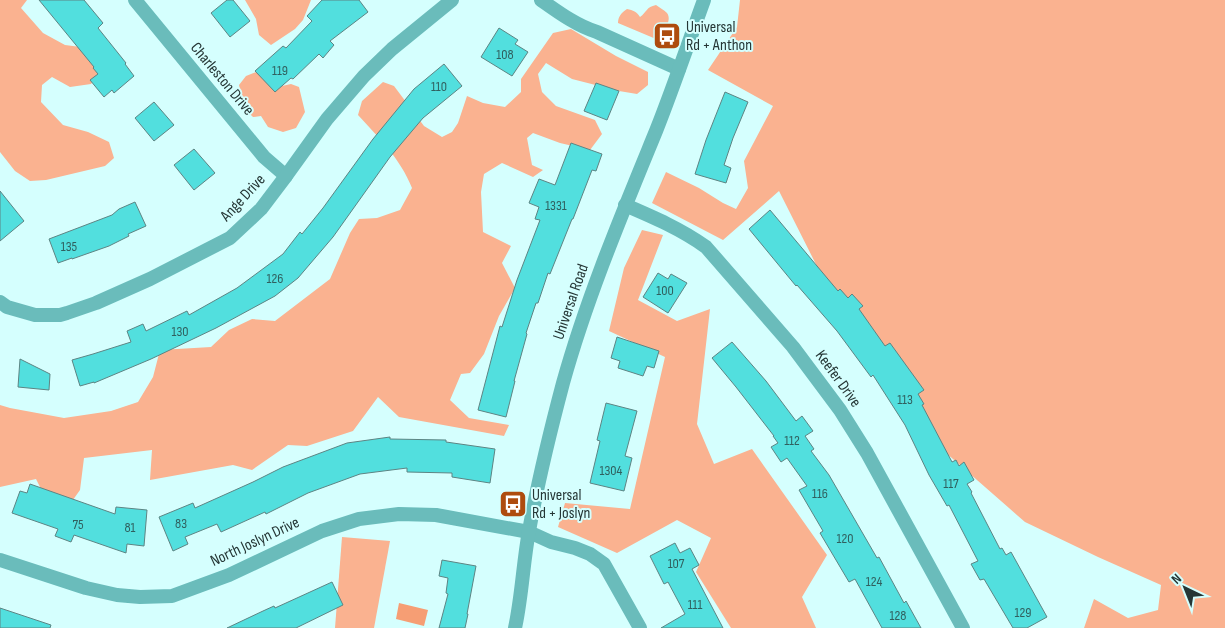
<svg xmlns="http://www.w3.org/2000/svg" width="1225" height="628" font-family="'Sofia Sans Condensed',sans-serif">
	<rect width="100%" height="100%" fill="#d5fffe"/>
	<!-- forest -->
	<g fill="#fab290">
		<path d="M0,0H27L21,8L43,33L65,45L96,49L105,65L91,84L70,87L52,77L42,85L41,102L63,125L88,132L109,142L114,158L105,166L46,180L30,181L15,171L0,152Z"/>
		<path d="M245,0H311L303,20L295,29L271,45L259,35L256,19Z"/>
		<path d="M740,0H1225V628H1084L1094,599L1128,618L1158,610L1161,585L1098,557L1025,522L945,452L837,306L779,191L723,240L652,203L666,172L699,188L723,203L736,209L748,188L744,161L773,106L708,70L737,27Z"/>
		<path d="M656,5C659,7 664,10 667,13C673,21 662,34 656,39L618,23C618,17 621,13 627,9C633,10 637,12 640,17C647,12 646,7 656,5Z"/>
		<path d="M571,29L616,56L648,72V85L637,94L619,91L572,79L546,63L538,74L542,92L556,106L595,120L602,134L590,150L560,143L533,133L527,138L532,165L543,170L533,177L502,163L484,174L481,192L483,232L511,246L502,263L515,288L499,316L484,354L470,373L461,374L450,400L469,418L509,425L504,436L399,417L378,397L353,431L307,446L288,445L252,470L233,465L150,480L152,450L84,458L80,490L70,504L48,503L36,479L0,487V405L10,408L64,418L111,411L138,402L153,377L160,350L211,347L229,330L252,319L275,321L330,279L350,233L359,219L377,218L400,210L412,188C400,158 379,138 358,115L362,101L383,82L394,86L424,126L442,137L452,132L458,123L467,96L483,103L505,107L521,92V79L553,33Z"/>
		<path d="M264,69L282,86L291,84L299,87L305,112L296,128L283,132L268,127L261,116L253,117L244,108L239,85L246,76Z"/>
		<path d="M642,230L663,235L638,300L677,321L710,309L697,424L714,464L752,449L827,555L802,597L816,628H731L696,572L711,538L677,520L617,553L558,527L565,503L630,509L665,357L609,331L624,268Z"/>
		<path d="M342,537L390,541L374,628H335Z"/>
	</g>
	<!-- water -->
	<path fill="#f69e74" d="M399,603L428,610L424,626L396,619Z"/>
	<!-- building -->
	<g fill="#52dfde" stroke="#5d8483">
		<path d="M39,0H84L103,23L98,28L126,63L125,64L134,76L114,93L112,90L104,97L90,80L98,74L93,68L94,67Z"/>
		<path d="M227,0H233L250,21L230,37L211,13Z"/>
		<path d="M322,0H359L368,12L330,41L334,45L323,58L319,54L293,79L291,78L275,92L255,71L283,46L286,48L312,21L307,16Z"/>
		<path d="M499,28L518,40L515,44L528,52L512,76L481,57Z"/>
		<path d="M444,64L462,86L423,118L390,157L333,237L298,278L275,296L216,328L151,359L94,383V382L80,386L72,360L93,354L131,342L127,331L143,324L146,331L187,311L189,315L237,288L283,254L300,232L302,234L323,208L373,139L414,89Z"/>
		<path d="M596,83L619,91L607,120L584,111Z"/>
		<path d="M725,92L748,102L733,138L724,165L731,168L726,183L695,174L706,140Z"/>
		<path d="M154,102L174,125L154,141L135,118Z"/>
		<path d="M571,143L602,154L596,171L592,170L573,219H572L550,274L548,273L538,303H536L526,333L527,334L514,381H515L506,417L478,410L500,326L502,327L517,280L540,220L535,219L539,207L529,203L539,179L555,185Z"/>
		<path d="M194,149L215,173L194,190L174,165Z"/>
		<path d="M0,191L24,221L0,241Z"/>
		<path d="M135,202L146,226L128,234L129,236L109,246L72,259V258L58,263L49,239L112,215L119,209Z"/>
		<path d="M770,210L838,291L840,289L848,298L852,294L863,306L859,309L885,346L890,343L924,390L918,394L924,404L922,405L952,462L956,460L959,466L964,462L974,480L967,484L972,492L971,493L1000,549L1002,548L1006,555L1011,552L1047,617L1027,628H1013L984,579L980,580L971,564L978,561L949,505L947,506L929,475L905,425L873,375L871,377L837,331L797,285L796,286L749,229Z"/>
		<path d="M658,273L668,279L671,274L687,283L668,313L643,297Z"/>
		<path d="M617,337L659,351L654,368L647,366L643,376L618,368L620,361L611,358Z"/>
		<path d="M732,342L766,381L796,421L802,416L813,431L805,436L814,449L811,451L829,475L877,558L879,557L904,603L906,601L921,628H882L855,579L849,582L820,533L823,531L799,490L807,486L787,458L781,462L771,447L778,443L773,436H774L736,387L712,358Z"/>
		<path d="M20,359L50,374L49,390L18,387Z"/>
		<path d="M606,403L637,411L625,456L632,458L624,491L590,483L600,441L597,440Z"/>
		<path d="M390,437V439L446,440V442L495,449L490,483L452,477V473L407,472V468L360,474L308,493L266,514L265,512L221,532L217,524L185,537L188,544L173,551L159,517L193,503L195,508L253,482L283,467L347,443Z"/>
		<path d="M30,484L115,514L116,507L147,510L144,546L127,544L126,553L74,535L71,542L55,536L58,529L12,513L20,491L27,493Z"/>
		<path d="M675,543L680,553L690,548L699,565L692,569L723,628H661L685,614L668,582L664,584L650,556Z"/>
		<path d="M442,560L476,566L467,614H468L465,628H439L448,594L446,593L448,578L439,576Z"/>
		<path d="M332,582L343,605L296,628H227L263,611L274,606L275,608Z"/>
		<path d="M0,608L51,625L50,628H0Z"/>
	</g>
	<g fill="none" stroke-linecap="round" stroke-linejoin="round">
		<!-- minor -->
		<g stroke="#6abcbb" stroke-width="14">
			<path d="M135,0L264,157L286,176"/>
			<path d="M541,0C558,12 577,26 597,32L679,69"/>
			<path d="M625,205C653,217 681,229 706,247L793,347L840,410L867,453L963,628"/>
			<path d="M0,302L7,307L35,315H60L67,313L96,303L150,279L230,238L261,209L286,176L327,119L364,76L392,49L452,0"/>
			<path d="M0,560L86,588L117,595L140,597L172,596L229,575L322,531L359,519L399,514L436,515L529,532L551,542L575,548L590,554L604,564L640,628"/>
		</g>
		<!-- tertiary -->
		<path stroke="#6abcbb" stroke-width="14" d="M515,628C522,596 523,563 529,531C538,481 550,432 563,383C587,297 622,214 656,131C673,88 688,44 704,0"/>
	</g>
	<!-- icons -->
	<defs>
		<g id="bus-square" transform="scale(1.4375)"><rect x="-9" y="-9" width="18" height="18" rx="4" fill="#ae4c0e" stroke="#d5fffe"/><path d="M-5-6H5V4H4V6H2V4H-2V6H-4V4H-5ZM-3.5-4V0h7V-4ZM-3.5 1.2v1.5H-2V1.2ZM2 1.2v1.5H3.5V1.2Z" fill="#fff"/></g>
	</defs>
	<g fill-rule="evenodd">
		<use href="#bus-square" x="667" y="36"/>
		<use href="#bus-square" x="513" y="504"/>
	</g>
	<g text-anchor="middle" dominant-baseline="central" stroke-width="4" stroke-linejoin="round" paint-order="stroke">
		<!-- number labels -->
		<g font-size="14" fill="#30605f">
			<text x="505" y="54">108</text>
			<text x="280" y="70">119</text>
			<text x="439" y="86">110</text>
			<text x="556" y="205">1331</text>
			<text x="69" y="246">135</text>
			<text x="275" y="278">126</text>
			<text x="665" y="290">100</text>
			<text x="180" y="331">130</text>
			<text x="905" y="399">113</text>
			<text x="792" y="440">112</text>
			<text x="611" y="470">1304</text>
			<text x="951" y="483">117</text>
			<text x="820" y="493">116</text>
			<text x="181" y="523">83</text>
			<text x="78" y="524">75</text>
			<text x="130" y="527">81</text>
			<text x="845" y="538">120</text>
			<text x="676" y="563">107</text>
			<text x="874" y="581">124</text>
			<text x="695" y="604">111</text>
			<text x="1023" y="612">129</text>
			<text x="898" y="615">128</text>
		</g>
		<!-- poi labels -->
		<g font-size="16" fill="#253635" stroke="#d5fffe" text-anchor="start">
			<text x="686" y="27">Universal<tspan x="686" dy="18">Rd + Anthon</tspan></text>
			<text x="532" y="495">Universal<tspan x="532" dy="18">Rd + Joslyn</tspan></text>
		</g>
		<!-- street labels -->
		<g font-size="16" fill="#253635" stroke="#d5fffe">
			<text transform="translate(222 79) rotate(50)">Charleston Drive</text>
			<text transform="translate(243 198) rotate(-47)">Ange Drive</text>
			<text transform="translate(571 302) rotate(-71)">Universal Road</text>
			<text transform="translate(838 379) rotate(54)">Keefer Drive</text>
			<text transform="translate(255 542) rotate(-25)">North Joslyn Drive</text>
		</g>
	</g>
	<!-- north arrow -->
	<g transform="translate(1185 588) rotate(317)" stroke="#d5fffe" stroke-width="4" paint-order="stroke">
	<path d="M0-4L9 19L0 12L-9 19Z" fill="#253635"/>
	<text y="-8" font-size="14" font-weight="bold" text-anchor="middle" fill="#253635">N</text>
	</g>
</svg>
